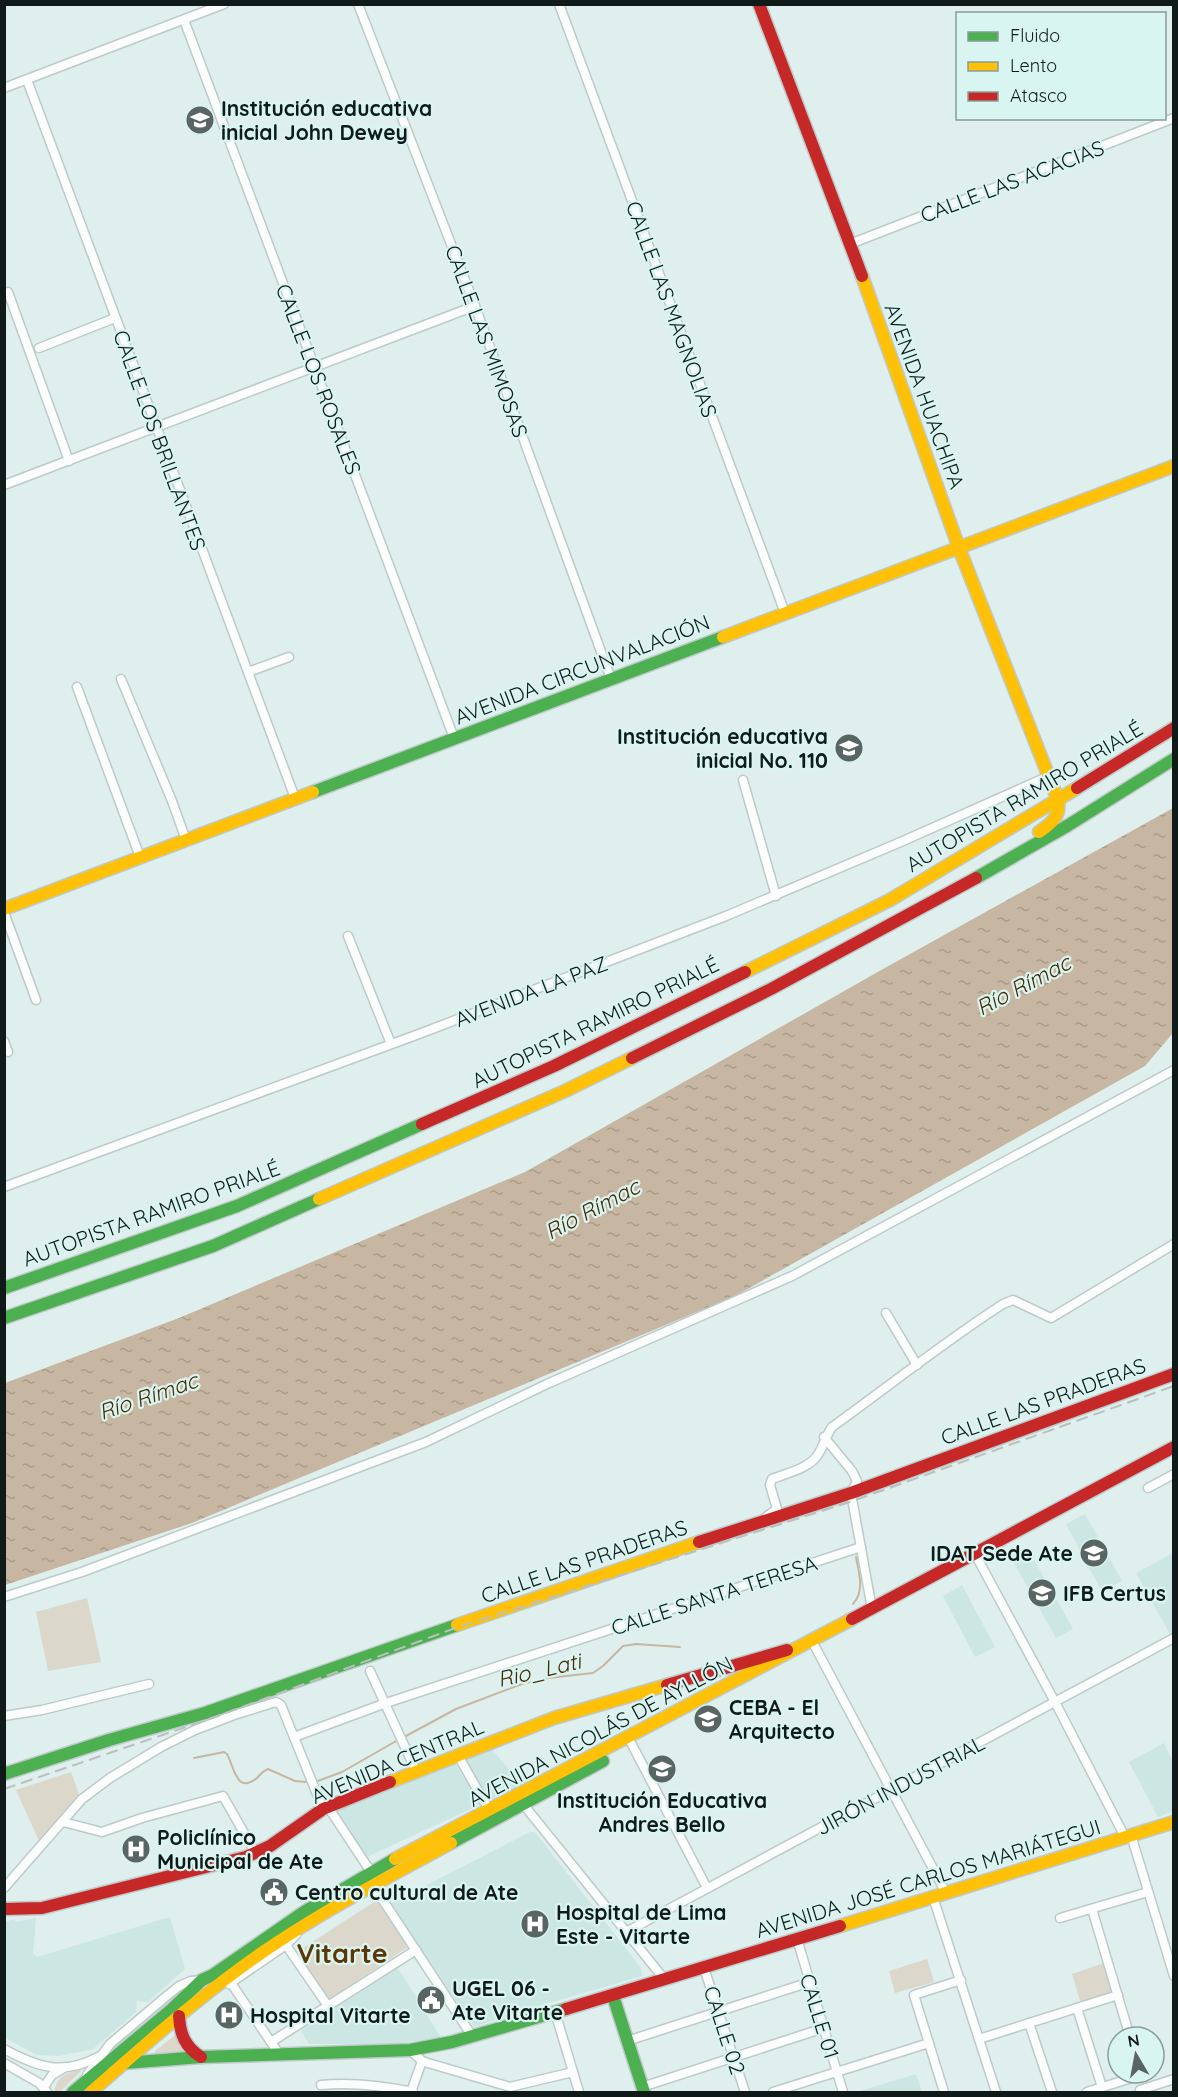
<svg xmlns="http://www.w3.org/2000/svg" width="1178" height="2097" font-family="Quicksand,sans-serif">
	<defs>
		<pattern id="water-ripples" width="26" height="14" patternUnits="userSpaceOnUse" patternTransform="scale(1.5)"><rect width="26" height="14" fill="#c7b6a1"/><path d="M2 4q2-2 4 0t4 0M15 11q2-2 4 0t4 0" fill="none" stroke="#aa9c8a"/></pattern>
	</defs>
	<rect width="100%" height="100%" fill="#dfefed"/>
	<!-- built -->
	<g fill="#cbe6e3">
		<path d="M1085,1514L1122,1581L1102,1592L1066,1524Z"/>
		<path d="M1027,1547L1073,1629L1056,1638L1010,1556Z"/>
		<path d="M1173,1553L1174,1632L1170,1634L1136,1573Z"/>
		<path d="M962,1585L995,1647L975,1657L943,1596Z"/>
		<path d="M1164,1743L1173,1762V1811L1158,1817L1129,1762Z"/>
		<path d="M490,1747L522,1785L491,1801L464,1758Z"/>
		<path d="M455,1764L481,1804L367,1857L336,1811Z"/>
		<path d="M530,1832H535L641,1968L642,1976L518,2012L474,2027L390,1904Z"/>
		<path d="M170,1917L185,1969L148,2002L137,2001L136,2012L93,2049L59,2056L37,2055L5,2038V1922L15,1919L16,1922L36,1918L33,1954L37,1957Z"/>
		<path d="M398,1968L441,2038L388,2044H309L301,2030Z"/>
		<path d="M916,2074L922,2092H857Z"/>
	</g>
	<!-- green -->
	<g fill="#dbd7cb">
		<path d="M87,1598L101,1662L48,1671L36,1612Z"/>
		<path d="M71,1772L80,1797L39,1841L16,1790Z"/>
		<path d="M377,1900L408,1947L328,2000L297,1952Z"/>
		<path d="M927,1959L934,1982L895,1993L889,1971Z"/>
		<path d="M1104,1963L1114,1994L1081,2004L1072,1974Z"/>
		<path d="M175,2035L183,2052L155,2053V2051Z"/>
		<path d="M77,2070H82L60,2092H54C56,2079 65,2073 77,2070Z"/>
	</g>
	<!-- water -->
	<path fill="url(#water-ripples)" d="M1173,808V1033L1145,1066L735,1296L192,1523L5,1585V1383L179,1318L525,1172L883,969Z"/>
	<g fill="none" stroke-linecap="round" stroke-linejoin="round">
		<!-- stream -->
		<g stroke="#c7b6a1" stroke-width="2">
			<path d="M853,1604C865,1591 859,1573 856,1557"/>
			<path d="M404,1737L456,1709L522,1684L548,1678L593,1673L603,1666L623,1646L636,1644L680,1647"/>
			<path d="M194,1758L224,1752L227,1754C234,1766 236,1795 257,1778C261,1774 262,1771 268,1769L295,1781L306,1782"/>
			<path d="M315,1782L342,1772L398,1740"/>
		</g>
		<!-- street casing -->
		<g stroke="#bdcac9" stroke-width="11">
			<g id="street">
				<path d="M358,4L475,306L611,679"/>
				<path d="M559,4L785,613"/>
				<path d="M184,20L454,738"/>
				<path d="M27,80L295,798"/>
				<path d="M4,88L224,4"/>
				<path d="M850,244L1174,118"/>
				<path d="M8,292L69,461"/>
				<path d="M39,348L115,318"/>
				<path d="M4,485L475,306"/>
				<path d="M248,672L289,657"/>
				<path d="M121,679L172,801L186,840"/>
				<path d="M77,687L140,857"/>
				<path d="M743,780L776,896"/>
				<path d="M4,912L36,1000"/>
				<path d="M348,936L391,1044"/>
				<path d="M4,1041L8,1052"/>
				<path d="M4,1187L419,1034L726,916L903,841L1049,776"/>
				<path d="M886,1313L917,1365"/>
				<path d="M824,1437L852,1471L857,1481L851,1493L872,1609"/>
				<path d="M1148,1488L1174,1474"/>
				<path d="M767,1516L777,1509L770,1485L772,1479C787,1473 811,1468 819,1453C824,1444 826,1436 832,1427C889,1386 944,1342 1003,1304L1013,1300L1051,1318L1174,1244"/>
				<path d="M975,1554L1055,1702L1125,1837"/>
				<path d="M4,1597L82,1572L426,1442L547,1384L792,1276L1174,1070"/>
				<path d="M812,1641L946,1893"/>
				<path d="M370,1671L416,1771"/>
				<path d="M4,1716L42,1710L149,1684"/>
				<path d="M294,1737L386,1703L861,1547"/>
				<path d="M628,1737L707,1888"/>
				<path d="M460,1759L489,1810"/>
				<path d="M523,1804L665,1980"/>
				<path d="M328,1807L371,1872"/>
				<path d="M63,1822L102,1832L142,1818L223,1796L256,1854"/>
				<path d="M1131,1835L1174,1976"/>
				<path d="M373,1885L472,2036"/>
				<path d="M4,1888L82,1799L110,1778L161,1747L195,1730L234,1715L276,1702L281,1705L323,1809"/>
				<path d="M933,1897L996,2092"/>
				<path d="M1092,1909L1130,2037"/>
				<path d="M1060,1918L1148,1892"/>
				<path d="M626,1932L1174,1638"/>
				<path d="M797,1939L843,2092"/>
				<path d="M286,1945L328,2006"/>
				<path d="M704,1968L745,2092"/>
				<path d="M231,1983L279,2054"/>
				<path d="M229,1984L286,1945L296,1935"/>
				<path d="M1077,2008L1102,2087"/>
				<path d="M555,2012L579,2092"/>
				<path d="M1029,2023L1052,2092"/>
				<path d="M979,2039L1118,1995"/>
				<path d="M627,2041L810,1982"/>
				<path d="M271,2042L416,1950"/>
				<path d="M4,2049C37,2067 62,2076 98,2057"/>
				<path d="M410,2050L422,2061L428,2063L510,2087L573,2072"/>
				<path d="M4,2063L39,2083L47,2092"/>
				<path d="M87,2075L110,2044L163,1999L179,1986L191,1981L201,1980"/>
				<path d="M321,2085C351,2082 384,2086 413,2092"/>
				<path d="M44,2087L52,2075L64,2068"/>
				<path d="M642,2087L824,2028"/>
				<path d="M1140,2090L1174,2079"/>
				<path d="M411,2092L422,2061"/>
				<path d="M773,2092L929,2043"/>
				<path d="M944,2092L914,1995L961,1980"/>
				<path d="M1087,2092L1141,2075"/>
			</g>
		</g>
		<!-- fast casing -->
		<g stroke="#bdcac9" stroke-width="15">
			<g id="fast">
				<path d="M313,792L723,637"/>
				<path d="M976,878L1067,826L1174,759"/>
				<path d="M4,1288L237,1206L422,1124"/>
				<path d="M4,1318L213,1246L319,1199"/>
				<path d="M4,1774L109,1740L205,1713L457,1625"/>
				<path d="M451,1843L603,1761"/>
				<path d="M613,1996L644,2092"/>
				<path d="M125,2063L201,2057L410,2050L452,2042L566,2009"/>
				<path d="M73,2092L172,2009L202,1980L213,1975L304,1912L395,1859"/>
			</g>
		</g>
		<!-- slow casing -->
		<g stroke="#bdcac9" stroke-width="15">
			<g id="slow">
				<path d="M862,276L959,548L1058,800"/>
				<path d="M723,637L1174,466"/>
				<path d="M1039,832C1051,824 1061,816 1058,800"/>
				<path d="M4,909L313,792"/>
				<path d="M745,972L890,900L1077,788"/>
				<path d="M319,1199L565,1091L632,1058"/>
				<path d="M457,1625L699,1542"/>
				<path d="M390,1782L554,1718L667,1685"/>
				<path d="M395,1859L852,1619"/>
				<path d="M840,1926L1174,1822"/>
				<path d="M91,2092C139,2050 187,2007 239,1969C305,1920 379,1882 451,1843"/>
			</g>
		</g>
		<!-- jam casing -->
		<g stroke="#bdcac9" stroke-width="15">
			<g id="jam">
				<path d="M759,4L862,276"/>
				<path d="M1077,788L1174,728"/>
				<path d="M632,1058L771,989L976,878"/>
				<path d="M422,1124L554,1066L745,972"/>
				<path d="M699,1542L851,1493L1174,1374"/>
				<path d="M852,1619L1174,1447"/>
				<path d="M667,1685L787,1650"/>
				<path d="M4,1909L42,1908L246,1857L270,1846L323,1809L390,1782"/>
				<path d="M566,2009L840,1926"/>
				<path d="M179,2016C180,2034 185,2047 201,2057"/>
			</g>
		</g>
		<!-- street -->
		<use href="#street" stroke="#fafdfc" stroke-width="8"/>
		<!-- fast -->
		<use href="#fast" stroke="#4caf50" stroke-width="12"/>
		<!-- slow -->
		<use href="#slow" stroke="#ffc107" stroke-width="12"/>
		<!-- jam -->
		<use href="#jam" stroke="#c62828" stroke-width="12"/>
		<!-- rail -->
		<path stroke="#bbbfbe" stroke-width="2" stroke-dasharray="12 6" stroke-linecap="butt" d="M4,1789L215,1717L458,1627L853,1501L1174,1386"/>
	</g>
	<!-- icons -->
	<defs>
		<g id="school-disc" transform="scale(1.5)"><circle r="9.5" fill="#586563" stroke="#d9f5f1"/><path d="M0-5L7-2L0 1L-7-2ZM-4 1L0 2.5L4 1V4Q0 6-4 4Z" fill="#fff"/></g>
		<g id="university-disc" transform="scale(1.5)"><circle r="9.5" fill="#586563" stroke="#d9f5f1"/><path d="M0-5L7-2L0 1L-7-2ZM-4 1L0 2.5L4 1V4Q0 6-4 4Z" fill="#fff"/></g>
		<g id="hospital-disc" transform="scale(1.5)"><circle r="9.5" fill="#586563" stroke="#d9f5f1"/><path d="M-5-5h3v3.5h4V-5h3V5h-3V1.5h-4V5h-3Z" fill="#fff"/></g>
		<g id="civic-disc" transform="scale(1.5)"><circle r="9.5" fill="#586563" stroke="#d9f5f1"/><path d="M-.6-6.5H3V-4.5H.6V-3L4-1V1h2V6H-6V1h2V-1L-.6-3ZM-1.2 2.5V6h2.4V2.5Z" fill="#fff"/></g>
	</defs>
	<g fill-rule="evenodd">
		<use href="#school-disc" x="200" y="120"/>
		<use href="#school-disc" x="849" y="748"/>
		<use href="#university-disc" x="1094" y="1553"/>
		<use href="#university-disc" x="1042" y="1593"/>
		<use href="#school-disc" x="708" y="1719"/>
		<use href="#school-disc" x="662" y="1769"/>
		<use href="#hospital-disc" x="136" y="1849"/>
		<use href="#civic-disc" x="274" y="1892"/>
		<use href="#hospital-disc" x="535" y="1924"/>
		<use href="#civic-disc" x="431" y="2000"/>
		<use href="#hospital-disc" x="229" y="2015"/>
	</g>
	<g text-anchor="middle" dominant-baseline="central" stroke-width="4.5" stroke-linejoin="round" paint-order="stroke">
		<!-- poi labels -->
		<g font-size="21" font-weight="bold" fill="#101a19" stroke="#d9f5f1" text-anchor="start">
			<text x="221" y="108">Institución educativa<tspan x="221" dy="24">inicial John Dewey</tspan></text>
			<text x="828" y="736" text-anchor="end">Institución educativa<tspan x="828" dy="24">inicial No. 110</tspan></text>
			<text x="1073" y="1553" text-anchor="end">IDAT Sede Ate</text>
			<text x="1063" y="1593">IFB Certus</text>
			<text x="729" y="1707">CEBA - El<tspan x="729" dy="24">Arquitecto</tspan></text>
			<text x="662" y="1800" text-anchor="middle">Institución Educativa<tspan x="662" dy="24">Andres Bello</tspan></text>
			<text x="157" y="1837">Policlínico<tspan x="157" dy="24">Municipal de Ate</tspan></text>
			<text x="295" y="1892">Centro cultural de Ate</text>
			<text x="556" y="1912">Hospital de Lima<tspan x="556" dy="24">Este - Vitarte</tspan></text>
			<text x="452" y="1988">UGEL 06 -<tspan x="452" dy="24">Ate Vitarte</tspan></text>
			<text x="250" y="2015">Hospital Vitarte</text>
		</g>
		<!-- street labels -->
		<g font-size="21" fill="#101a19" stroke="#d9f5f1">
			<text transform="translate(1012 181) rotate(-21)">CALLE LAS ACACIAS</text>
			<text transform="translate(672 309) rotate(70)">CALLE LAS MAGNOLIAS</text>
			<text transform="translate(487 341) rotate(70)">CALLE LAS MIMOSAS</text>
			<text transform="translate(319 379) rotate(69)">CALLE LOS ROSALES</text>
			<text transform="translate(925 396) rotate(70)">AVENIDA HUACHIPA</text>
			<text transform="translate(160 440) rotate(70)">CALLE LOS BRILLANTES</text>
			<text transform="translate(582 669) rotate(-21)">AVENIDA CIRCUNVALACIÓN</text>
			<text transform="translate(1024 796) rotate(-31)">AUTOPISTA RAMIRO PRIALÉ</text>
			<text transform="translate(531 991) rotate(-21)">AVENIDA LA PAZ</text>
			<text transform="translate(595 1022) rotate(-26)">AUTOPISTA RAMIRO PRIALÉ</text>
			<text transform="translate(151 1213) rotate(-20)">AUTOPISTA RAMIRO PRIALÉ</text>
			<text transform="translate(1043 1401) rotate(-20)">CALLE LAS PRADERAS</text>
			<text transform="translate(584 1561) rotate(-19)">CALLE LAS PRADERAS</text>
			<text transform="translate(714 1595) rotate(-18)">CALLE SANTA TERESA</text>
			<text transform="translate(600 1731) rotate(-28)">AVENIDA NICOLÁS DE AYLLÓN</text>
			<text transform="translate(397 1761) rotate(-23)">AVENIDA CENTRAL</text>
			<text transform="translate(900 1785) rotate(-28)">JIRÓN INDUSTRIAL</text>
			<text transform="translate(928 1878) rotate(-17)">AVENIDA JOSÉ CARLOS MARIÁTEGUI</text>
			<text transform="translate(820 2016) rotate(73)">CALLE 01</text>
			<text transform="translate(725 2030) rotate(72)">CALLE 02</text>
		</g>
		<!-- water labels -->
		<g font-size="22" font-style="italic" fill="#4a2a03" stroke="#d9f5f1">
			<text transform="translate(1023 985) rotate(-28)">Río Rímac</text>
			<text transform="translate(592 1209) rotate(-28)">Río Rímac</text>
			<text transform="translate(148 1396) rotate(-19)">Río Rímac</text>
			<text transform="translate(539 1670) rotate(-13)">Rio_Lati</text>
		</g>
		<!-- district labels -->
		<g font-size="27" font-weight="bold" fill="#5c3604" stroke="#d9f5f1">
			<text x="342" y="1953">Vitarte</text>
		</g>
	</g>
	<!-- border -->
	<rect width="1178" height="2097" fill="none" stroke="#101a19" stroke-width="12"/>
	<!-- legend -->
	<rect x="956" y="12" width="210" height="108" fill="#d9f5f1" stroke="#899d9b" stroke-width="1.5"/>
	<rect x="968" y="32" width="30" height="9" fill="#4caf50" stroke="#899d9b" stroke-width="1.5"/>
	<text x="1010" y="42" font-size="18" fill="#101a19">Fluido</text>
	<rect x="968" y="62" width="30" height="9" fill="#ffc107" stroke="#899d9b" stroke-width="1.5"/>
	<text x="1010" y="72" font-size="18" fill="#101a19">Lento</text>
	<rect x="968" y="92" width="30" height="9" fill="#c62828" stroke="#899d9b" stroke-width="1.5"/>
	<text x="1010" y="102" font-size="18" fill="#101a19">Atasco</text>
	<!-- north arrow -->
	<g transform="translate(1136 2055) rotate(350)"><circle r="28" fill="#d9f5f1" stroke="#899d9b" stroke-width="1.5"/>
	<path d="M0-4.5L10 22L0 15L-10 22Z" fill="#586563"/>
	<text y="-9" font-size="16" font-weight="bold" text-anchor="middle" fill="#101a19">N</text>
	</g>
</svg>
